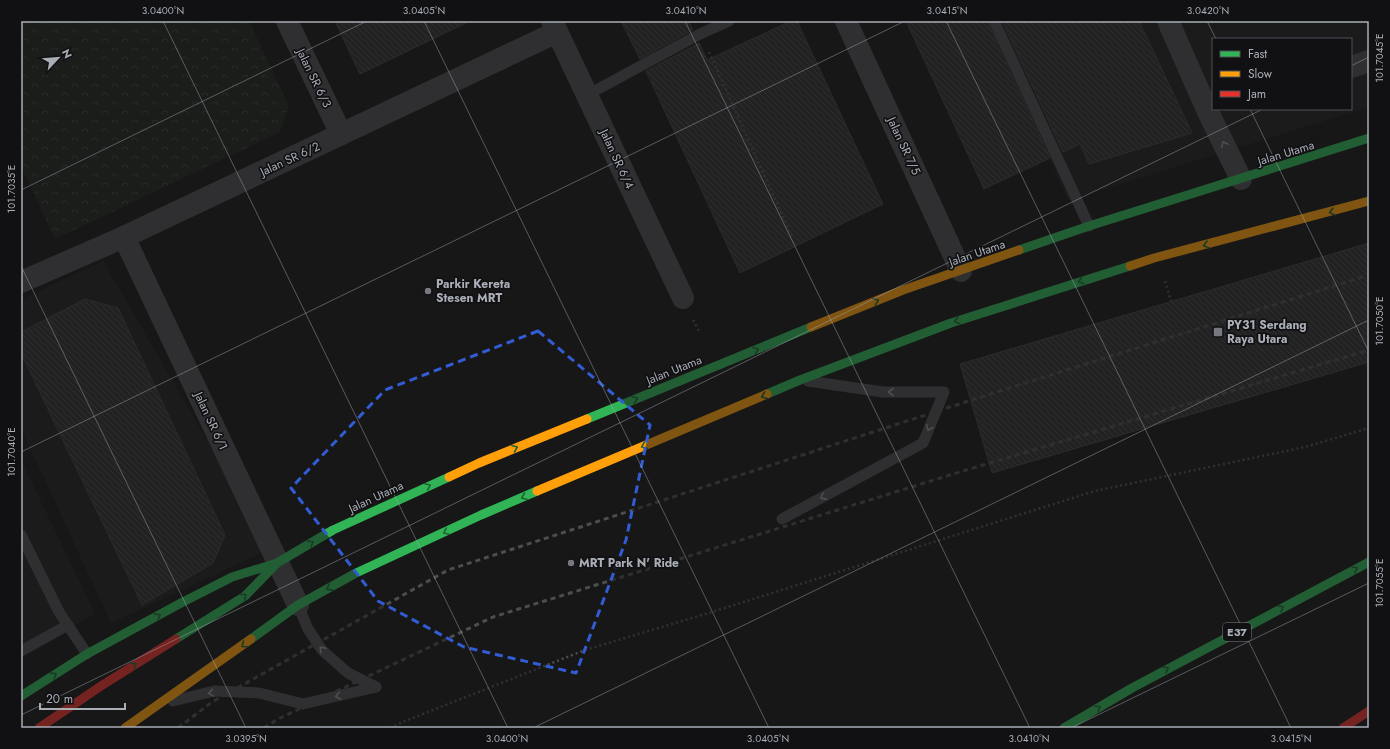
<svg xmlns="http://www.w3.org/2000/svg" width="1390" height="749" font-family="Jost,sans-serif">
	<defs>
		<pattern id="forest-crowns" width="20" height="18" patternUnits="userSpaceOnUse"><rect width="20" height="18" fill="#1e241e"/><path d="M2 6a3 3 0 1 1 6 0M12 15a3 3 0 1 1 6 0" fill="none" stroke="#3c413c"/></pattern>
		<pattern id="building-back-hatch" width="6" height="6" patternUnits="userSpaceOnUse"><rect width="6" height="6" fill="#303031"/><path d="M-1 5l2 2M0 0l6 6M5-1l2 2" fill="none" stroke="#4b4b4d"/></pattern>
	</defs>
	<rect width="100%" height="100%" fill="#171717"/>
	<!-- built -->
	<g fill="#212123" fill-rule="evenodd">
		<path d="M989,21H1369V107L1068,200ZM1213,39H1351V109H1213Z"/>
		<path d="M103,261L270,549L111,623L21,428V300Z"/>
		<path d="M21,460L95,614L21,655Z"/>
	</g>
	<!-- forest -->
	<path fill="url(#forest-crowns)" d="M21,21H249L289,106L280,132L55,239L21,166Z"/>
	<!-- building -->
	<g fill="url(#building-back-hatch)" stroke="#404143">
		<path d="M335,21H470L360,74Z"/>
		<path d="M621,21H688L693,30L640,59Z"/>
		<path d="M791,21H797L883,204L740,273L646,71L699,43L707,60Z"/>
		<path d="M906,21H987L1050,158L984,189Z"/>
		<path d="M1002,21H1139L1192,133L1089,164L1080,144L1063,152Z"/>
		<path d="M1369,243V362L992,473L960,364Z"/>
		<path d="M85,299L118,308L225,535L213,563L142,605L21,353V332Z"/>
	</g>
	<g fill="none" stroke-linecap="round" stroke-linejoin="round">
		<!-- path -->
		<g stroke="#4d4f51" stroke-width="2.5" stroke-dasharray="2 3" stroke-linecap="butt">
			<path d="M709,52L793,239"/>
			<path d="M1165,281L1171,301"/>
			<path d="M693,320L699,331"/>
			<path d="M390,728L405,721L585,650L712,612L1095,491L1305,447L1369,428"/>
		</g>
		<!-- lane -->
		<g stroke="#4c4d50" stroke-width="11">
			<path d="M994,21L1089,226"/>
			<path d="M587,95L700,34L729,21"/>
			<path d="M782,519L923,443L944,392H883L808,381"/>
			<path d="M21,535L59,612L87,654"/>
			<path d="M298,605L308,629L322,650L348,673L376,687"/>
			<path d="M21,651L68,625"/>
			<path d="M173,701L214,691L259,693L303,704L376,687"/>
		</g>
		<!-- street -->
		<g stroke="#4c4d50" stroke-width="22">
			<path d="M287,21L341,134"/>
			<path d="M552,21L683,298"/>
			<path d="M846,21L961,271"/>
			<path d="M1168,21L1209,114L1241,179"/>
			<path d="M1351,67L1369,61"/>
			<path d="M124,237L298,605"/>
			<path d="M21,282L124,237L557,32"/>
		</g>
		<!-- fast -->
		<g stroke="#30b455" stroke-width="9">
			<path d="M1019,250L1089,226L1369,138"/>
			<path d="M767,394L800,380L951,323L1130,266"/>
			<path d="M587,419L811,327"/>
			<path d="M176,639L245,596L277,563L333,530L449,477"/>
			<path d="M251,639L298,605L356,573L481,515L537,491"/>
			<path d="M21,696L87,654L181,603L232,577L274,564"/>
			<path d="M1064,728L1132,688L1369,562"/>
		</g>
		<!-- slow -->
		<g stroke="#ff9f0a" stroke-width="9">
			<path d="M1130,266L1154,258L1369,201"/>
			<path d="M811,327L903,290L1019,250"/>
			<path d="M449,477L479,463L587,419"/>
			<path d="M537,491L767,394"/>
			<path d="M125,728L251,639"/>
		</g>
		<!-- jam -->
		<g stroke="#e5322d" stroke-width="9">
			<path d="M39,728L101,686L176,639"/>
			<path d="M1343,728L1369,711"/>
		</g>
		<!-- rail -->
		<g stroke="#4c4d4e" stroke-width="3" stroke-dasharray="5 4" stroke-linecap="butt">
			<path d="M178,728L212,702L448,570L981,397L1369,275"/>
			<path d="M264,728L278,719L493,617L963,471L1369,350"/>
		</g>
	</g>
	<!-- one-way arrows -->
	<defs><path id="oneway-chevron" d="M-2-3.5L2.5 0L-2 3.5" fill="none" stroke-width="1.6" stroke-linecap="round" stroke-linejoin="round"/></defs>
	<g stroke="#8d9198">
		<use href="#oneway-chevron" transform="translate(1224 144) rotate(-116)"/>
		<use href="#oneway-chevron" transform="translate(891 392) rotate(-180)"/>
		<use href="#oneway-chevron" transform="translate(929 428) rotate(113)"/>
		<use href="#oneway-chevron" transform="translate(823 497) rotate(151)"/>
		<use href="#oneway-chevron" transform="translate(322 649) rotate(-131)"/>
		<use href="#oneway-chevron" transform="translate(211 693) rotate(171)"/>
		<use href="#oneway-chevron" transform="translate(338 696) rotate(167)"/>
	</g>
	<g stroke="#206234">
		<use href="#oneway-chevron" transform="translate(1332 212) rotate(165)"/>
		<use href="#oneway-chevron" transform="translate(1206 245) rotate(165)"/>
		<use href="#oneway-chevron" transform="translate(1081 281) rotate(162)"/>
		<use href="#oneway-chevron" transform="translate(876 301) rotate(-21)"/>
		<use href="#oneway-chevron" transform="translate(957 321) rotate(162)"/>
		<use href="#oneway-chevron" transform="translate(756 350) rotate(-22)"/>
		<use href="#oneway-chevron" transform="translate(764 396) rotate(157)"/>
		<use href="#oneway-chevron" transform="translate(635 399) rotate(-22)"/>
		<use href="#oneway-chevron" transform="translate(644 446) rotate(157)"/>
		<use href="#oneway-chevron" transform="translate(515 448) rotate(-22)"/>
		<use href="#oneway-chevron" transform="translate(428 486) rotate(-25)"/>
		<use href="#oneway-chevron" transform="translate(524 497) rotate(157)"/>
		<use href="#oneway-chevron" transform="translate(446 532) rotate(155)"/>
		<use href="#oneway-chevron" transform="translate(311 543) rotate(-30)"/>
		<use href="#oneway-chevron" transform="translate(1355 569) rotate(-27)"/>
		<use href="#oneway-chevron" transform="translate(329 588) rotate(151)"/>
		<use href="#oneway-chevron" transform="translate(244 596) rotate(-38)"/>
		<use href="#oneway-chevron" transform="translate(1281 608) rotate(-28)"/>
		<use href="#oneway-chevron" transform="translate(158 616) rotate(-29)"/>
		<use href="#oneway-chevron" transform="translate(244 645) rotate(145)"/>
		<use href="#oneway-chevron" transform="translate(134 665) rotate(-32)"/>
		<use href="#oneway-chevron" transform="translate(1166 669) rotate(-28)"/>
		<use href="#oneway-chevron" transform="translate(54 675) rotate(-32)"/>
		<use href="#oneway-chevron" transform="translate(1098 708) rotate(-31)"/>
	</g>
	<!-- marked area -->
	<path d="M0 0H1390V749H0ZM538,331L650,425L626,540L576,673L464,647L378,601L291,488L385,390Z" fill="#171717" fill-opacity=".55" fill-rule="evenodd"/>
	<path fill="none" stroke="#325cd3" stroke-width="3" stroke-dasharray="8 5" stroke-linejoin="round" d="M538,331L650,425L626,540L576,673L464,647L378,601L291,488L385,390Z"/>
	<!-- ticks -->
	<path fill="none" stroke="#a9aeb7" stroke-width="1" stroke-opacity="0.45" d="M163,21L508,728M424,21L769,728M685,21L1030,728M946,21L1291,728M1207,21L1216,39M1351,66L1369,57M1250,109L1369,352M21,190L367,21M21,266L246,728M21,452L905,21M21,715L1263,109M533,728L1369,320M1071,728L1369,583"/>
	<!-- markers -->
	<g fill="#76797f" stroke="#111113" stroke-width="1.5">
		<circle cx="428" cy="291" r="4"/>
		<rect x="1213" y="327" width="10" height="10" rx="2"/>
		<circle cx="571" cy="563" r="4"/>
	</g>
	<g text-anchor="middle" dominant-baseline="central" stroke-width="3.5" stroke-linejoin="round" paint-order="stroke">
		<!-- shield labels -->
		<rect fill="#111113" stroke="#7b7f86" stroke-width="1" x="1223" y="623" width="28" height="18" rx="3"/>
		<g font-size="11" font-weight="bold" fill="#a9aeb7">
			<text x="1237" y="632">E37</text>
		</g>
		<!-- street labels -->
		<g font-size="12" fill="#a9aeb7" stroke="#111113">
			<text transform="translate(314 78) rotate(64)">Jalan SR 6/3</text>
			<text transform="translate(904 146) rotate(65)">Jalan SR 7/5</text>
			<text transform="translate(1286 153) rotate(-17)">Jalan Utama</text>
			<text transform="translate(290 159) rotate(-25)">Jalan SR 6/2</text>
			<text transform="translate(617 159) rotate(65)">Jalan SR 6/4</text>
			<text transform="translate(977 253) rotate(-19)">Jalan Utama</text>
			<text transform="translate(674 370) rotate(-22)">Jalan Utama</text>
			<text transform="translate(211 421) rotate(65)">Jalan SR 6/1</text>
			<text transform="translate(376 497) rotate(-25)">Jalan Utama</text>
		</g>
		<!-- poi labels -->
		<g font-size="12" font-weight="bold" fill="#a9aeb7" stroke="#111113" text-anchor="start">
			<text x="436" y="284">Parkir Kereta<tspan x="436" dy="14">Stesen MRT</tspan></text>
			<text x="1227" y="325">PY31 Serdang<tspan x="1227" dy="14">Raya Utara</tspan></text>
			<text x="579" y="563">MRT Park N' Ride</text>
		</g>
	</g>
	<!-- border -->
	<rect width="1390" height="749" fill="none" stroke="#111113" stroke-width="44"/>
	<!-- legend -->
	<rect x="1212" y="38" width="140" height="72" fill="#111113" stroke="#4e5055"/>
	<rect x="1220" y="51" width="20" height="6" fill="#30b455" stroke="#4e5055"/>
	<text x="1248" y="58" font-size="12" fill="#a9aeb7">Fast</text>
	<rect x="1220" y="71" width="20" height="6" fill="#ff9f0a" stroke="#4e5055"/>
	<text x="1248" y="78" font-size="12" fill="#a9aeb7">Slow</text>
	<rect x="1220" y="91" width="20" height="6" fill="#e5322d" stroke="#4e5055"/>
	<text x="1248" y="98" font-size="12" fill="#a9aeb7">Jam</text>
	<!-- north arrow -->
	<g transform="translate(58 58) rotate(64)" stroke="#111113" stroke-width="3" paint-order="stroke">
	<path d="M0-3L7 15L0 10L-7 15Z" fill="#a9aeb7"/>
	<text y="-6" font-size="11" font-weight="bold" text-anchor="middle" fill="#a9aeb7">N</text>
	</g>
	<!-- scale -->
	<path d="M40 703v6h85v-6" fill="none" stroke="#a9aeb7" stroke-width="2"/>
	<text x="46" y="703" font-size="12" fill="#a9aeb7" stroke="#111113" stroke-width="3" paint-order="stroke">20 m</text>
	<rect x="22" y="22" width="1346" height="705" fill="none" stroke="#a9aeb7" stroke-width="1.5"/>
	<g font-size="10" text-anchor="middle" fill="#a9aeb7">
		<text x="163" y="14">3.0400°N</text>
		<text x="424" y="14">3.0405°N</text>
		<text x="686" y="14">3.0410°N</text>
		<text x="947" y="14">3.0415°N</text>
		<text x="1208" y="14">3.0420°N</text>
		<text transform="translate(1379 58) rotate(-90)" y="4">101.7045°E</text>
		<text transform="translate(11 189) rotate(-90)" y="4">101.7035°E</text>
		<text transform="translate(1379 321) rotate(-90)" y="4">101.7050°E</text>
		<text transform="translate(11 452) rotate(-90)" y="4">101.7040°E</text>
		<text transform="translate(1379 583) rotate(-90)" y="4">101.7055°E</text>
		<text x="246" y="742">3.0395°N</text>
		<text x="507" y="742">3.0400°N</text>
		<text x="768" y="742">3.0405°N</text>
		<text x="1029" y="742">3.0410°N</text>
		<text x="1291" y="742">3.0415°N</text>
	</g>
</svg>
